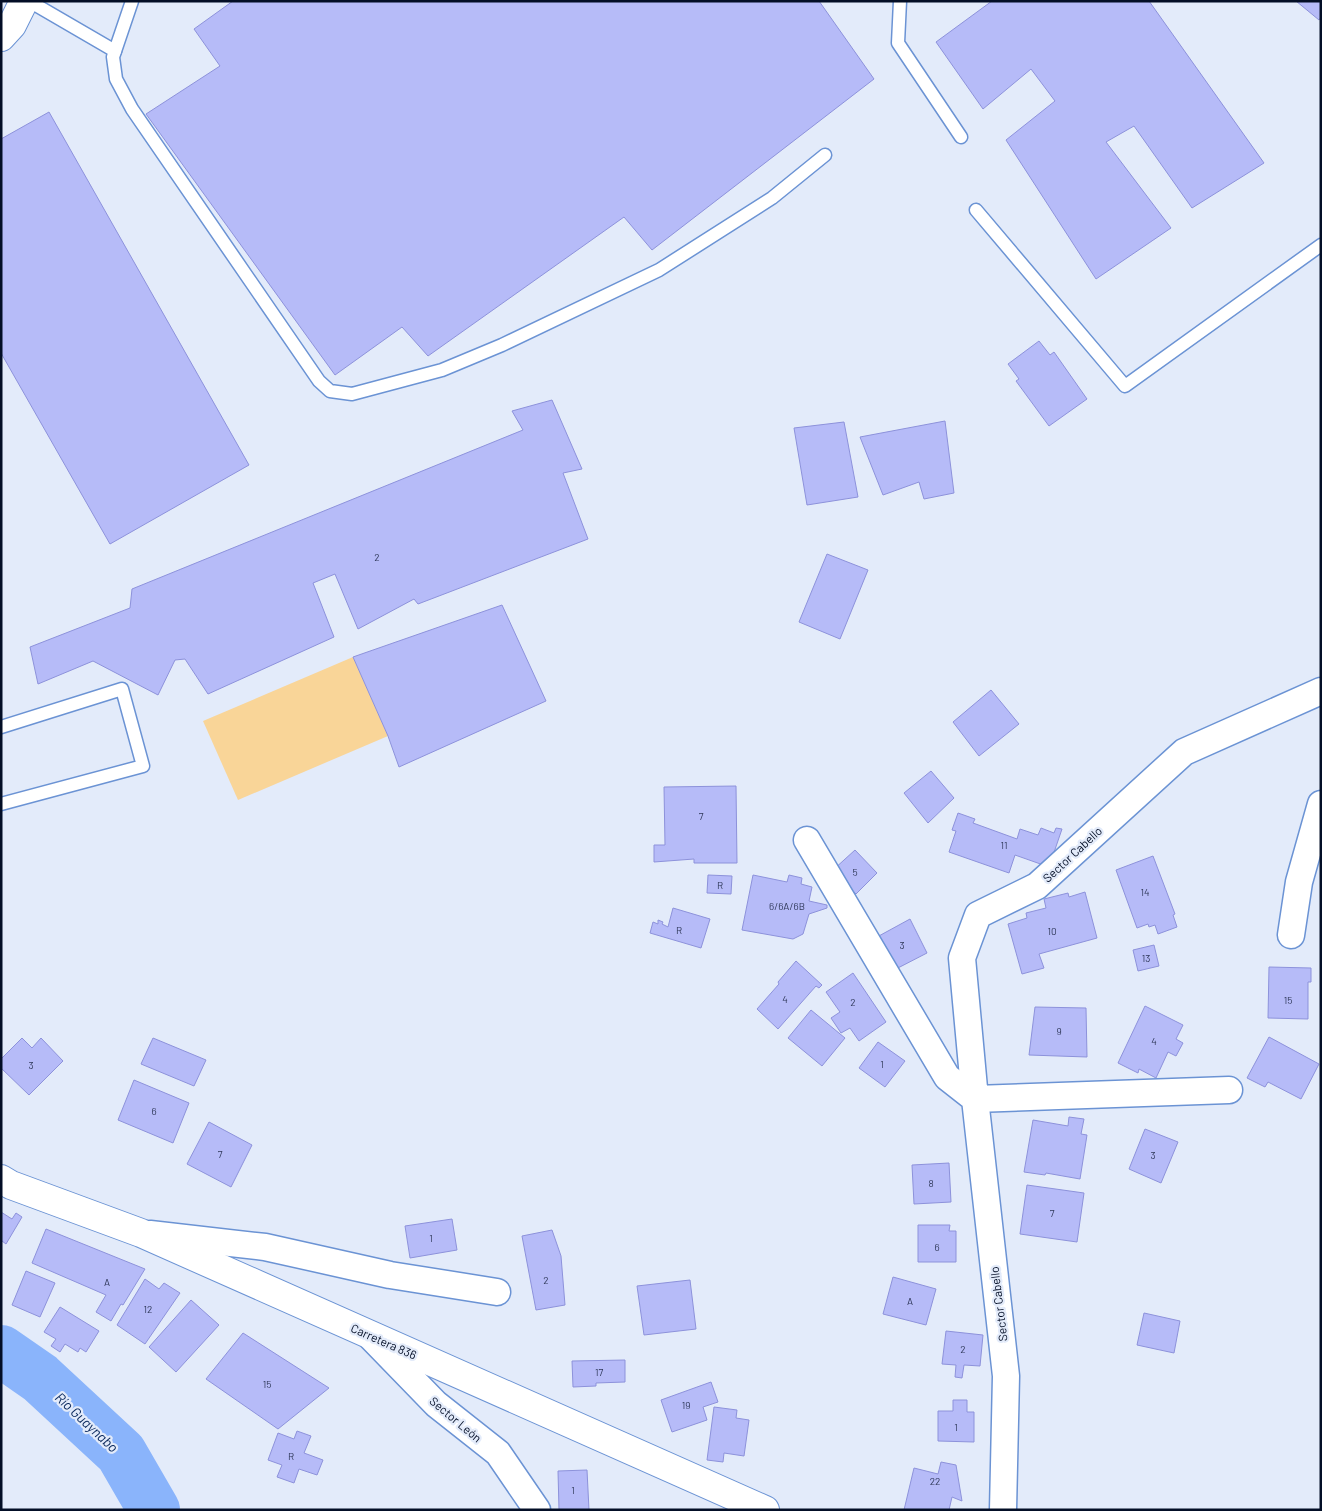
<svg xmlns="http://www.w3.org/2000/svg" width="1322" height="1511" font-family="Barlow,sans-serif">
	<rect width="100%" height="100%" fill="#e3ebfa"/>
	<!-- park -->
	<path fill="#f9d598" d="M353,657L388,736L238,800L203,721Z"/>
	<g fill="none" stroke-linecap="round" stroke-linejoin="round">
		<!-- river -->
		<path stroke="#8ab4fb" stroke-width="52" d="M1,1351L40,1378L121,1453L154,1510"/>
	</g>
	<!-- building -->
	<g fill="#b6bbf8" stroke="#8d92db">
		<path d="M233,1H819L874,79L652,250L624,217L428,356L402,327L335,375L146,114L220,66L194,29Z"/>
		<path d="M992,1H1149L1264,163L1192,208L1134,126L1106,142L1171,228L1096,279L1006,140L1055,101L1031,69L983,109L936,42Z"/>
		<path d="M1296,1H1321V17L1319,20Z"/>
		<path d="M49,112L249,465L110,544L1,353V139Z"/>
		<path d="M1039,341L1050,355L1054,352L1087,399L1049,426L1016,381L1019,379L1008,364Z"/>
		<path d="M552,400L582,469L563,473L588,539L418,604L414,599L358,629L335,574L313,583L334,637L208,694L185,659L175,660L158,695L93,661L38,684L30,647L130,608L132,589L523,430L512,411Z"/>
		<path d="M945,421L954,493L924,499L919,482L883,495L860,437Z"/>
		<path d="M844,422L858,497L807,505L794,428Z"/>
		<path d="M827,554L868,570L840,639L799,622Z"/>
		<path d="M502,605L546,701L399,767L388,736L353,657Z"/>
		<path d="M991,690L1019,724L979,756L953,722Z"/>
		<path d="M931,771L954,798L928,823L904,793Z"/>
		<path d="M736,786L737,863H694V859L654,862V845H665L664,787Z"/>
		<path d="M958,813L975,819L973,823L1017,839L1020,829L1038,835L1041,828L1054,833L1056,828L1062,829L1049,867L1015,855L1009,873L949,852L956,831L952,830Z"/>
		<path d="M855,850L877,873L856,894L833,870Z"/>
		<path d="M1153,856L1175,914L1173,915L1177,927L1158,934L1155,925L1149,927L1148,924L1137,928L1116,870Z"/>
		<path d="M708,875L732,876L731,894L707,893Z"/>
		<path d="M753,875L787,882L789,875L802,878L801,884L812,887L809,901L827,905V908L809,914L803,934L793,939L742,930Z"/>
		<path d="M1085,892L1097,938L1039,954L1044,968L1022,974L1008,924L1027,918L1026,913L1046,908L1044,899L1068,893L1069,897Z"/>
		<path d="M673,908L710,919L701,948L650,933L653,922L658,924V920L663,922L662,924L668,927Z"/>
		<path d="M910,919L927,953L894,970L877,937Z"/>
		<path d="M1154,945L1159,966L1138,971L1133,950Z"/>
		<path d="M796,961L822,985L819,988L816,986L778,1029L757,1009L779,984L778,982Z"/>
		<path d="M1269,967L1311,968V982H1308V1019L1268,1018Z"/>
		<path d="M853,973L886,1022L859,1041L850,1028L841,1033L831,1018L840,1012L826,992Z"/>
		<path d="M1145,1006L1183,1025L1176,1039L1183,1043L1176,1056L1168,1052L1156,1078L1139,1069L1138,1073L1118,1063Z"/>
		<path d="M1035,1007L1086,1008L1087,1057L1029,1055Z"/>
		<path d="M811,1010L845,1038L822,1066L788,1038Z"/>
		<path d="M1269,1037L1319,1064L1301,1099L1268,1082L1265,1087L1247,1078Z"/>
		<path d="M22,1038L32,1048L41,1038L63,1061L29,1095L1,1068V1059Z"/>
		<path d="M153,1038L206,1060L194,1086L141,1064Z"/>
		<path d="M878,1042L905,1061L885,1087L859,1068Z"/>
		<path d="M134,1080L189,1103L173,1143L118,1120Z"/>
		<path d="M1069,1117L1084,1119L1081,1134L1087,1135L1080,1179L1046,1173L1045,1175L1024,1172L1033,1120L1068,1126Z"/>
		<path d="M209,1122L252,1145L231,1187L187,1164Z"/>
		<path d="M1145,1129L1178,1142L1161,1183L1129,1169Z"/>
		<path d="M949,1163L951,1202L914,1204L912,1165Z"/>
		<path d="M1027,1185L1084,1193L1077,1242L1020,1234Z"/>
		<path d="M1,1212L12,1219L16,1213L22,1217L6,1244L2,1241L1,1243Z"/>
		<path d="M452,1219L457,1250L410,1258L405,1226Z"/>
		<path d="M918,1225H950L949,1231H956V1262H918Z"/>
		<path d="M46,1229L145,1269L123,1305L121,1304L111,1321L96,1312L106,1295L32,1263Z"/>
		<path d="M552,1230L561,1256L565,1305L536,1310L522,1236Z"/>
		<path d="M26,1271L55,1283L40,1317L12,1305Z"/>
		<path d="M893,1277L936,1289L926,1325L883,1314Z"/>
		<path d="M145,1279L159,1289L164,1283L180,1293L145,1344L117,1325Z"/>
		<path d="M690,1280L696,1329L644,1335L637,1286Z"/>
		<path d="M191,1300L219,1325L176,1372L149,1347Z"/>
		<path d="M60,1307L99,1331L86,1352L80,1348L78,1352L65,1344L60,1352L51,1346L56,1339L44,1332Z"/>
		<path d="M1144,1313L1180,1321L1174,1353L1137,1345Z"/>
		<path d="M946,1331L983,1335L980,1366L964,1365L962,1378L955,1377L956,1365L942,1364Z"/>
		<path d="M243,1333L329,1388L278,1429L206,1379Z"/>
		<path d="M625,1360V1382L596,1383V1386L573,1387L572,1361Z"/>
		<path d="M711,1382L718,1402L703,1407L707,1420L672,1432L661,1400Z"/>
		<path d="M953,1400H967V1412H974V1442L938,1441V1411H953Z"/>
		<path d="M714,1407L737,1410L736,1418L749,1420L744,1456L724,1453L723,1462L707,1460Z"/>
		<path d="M297,1431L311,1436L304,1453L323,1460L317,1475L299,1469L294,1483L277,1477L282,1465L268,1460L278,1433L294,1439Z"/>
		<path d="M941,1462L956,1465L962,1501L952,1497L949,1510H904L914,1468L938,1474Z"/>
		<path d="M587,1470L589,1510H559L558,1471Z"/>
	</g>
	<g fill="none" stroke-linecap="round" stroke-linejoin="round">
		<!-- service casing -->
		<g stroke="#6b93d4" stroke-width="15">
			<g id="service">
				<path d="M29,1L115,51"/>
				<path d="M132,1L113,57L116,79L132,109L319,381L330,391L352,394L442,370L502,345L659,270L772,198L825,155"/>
				<path d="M900,1L898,43L961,137"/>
				<path d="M976,210L1125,386L1321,245"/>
				<path d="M1,727L122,689L143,766L1,804"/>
			</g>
		</g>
		<!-- minor casing -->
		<g stroke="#6b93d4" stroke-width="29">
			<g id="minor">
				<path d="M807,840L947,1077L975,1099L1006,1376L1003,1510"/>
				<path d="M1291,935L1299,882L1321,804"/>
				<path d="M1229,1090L975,1099L962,958L978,915L1037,886L1184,752L1321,691"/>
				<path d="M150,1234L265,1247L390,1275L497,1292"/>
				<path d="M369,1335L436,1404L498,1453L537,1510"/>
			</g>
		</g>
		<!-- tertiary casing -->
		<g stroke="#6b93d4" stroke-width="30">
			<g id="tertiary">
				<path d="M1,37L12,25L24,1"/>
				<path d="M1,1179L11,1185L141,1233L765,1510"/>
			</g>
		</g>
		<!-- service -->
		<use href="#service" stroke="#fff" stroke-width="12"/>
		<!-- minor -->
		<use href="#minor" stroke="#fff" stroke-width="26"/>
		<!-- tertiary -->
		<use href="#tertiary" stroke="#fff" stroke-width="28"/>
	</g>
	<g text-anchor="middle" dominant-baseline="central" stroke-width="4.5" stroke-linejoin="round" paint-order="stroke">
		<!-- number labels -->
		<g font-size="10" fill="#30395a">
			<text x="377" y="557">2</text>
			<text x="701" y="816">7</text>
			<text x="1004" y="845">11</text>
			<text x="855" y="872">5</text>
			<text x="720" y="885">R</text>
			<text x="1145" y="892">14</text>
			<text x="787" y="906">6/6A/6B</text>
			<text x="679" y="930">R</text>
			<text x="1052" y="931">10</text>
			<text x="902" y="945">3</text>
			<text x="1146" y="958">13</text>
			<text x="785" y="999">4</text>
			<text x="1288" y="1000">15</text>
			<text x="853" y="1002">2</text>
			<text x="1059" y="1031">9</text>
			<text x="1154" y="1041">4</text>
			<text x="882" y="1064">1</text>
			<text x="31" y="1065">3</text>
			<text x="154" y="1111">6</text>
			<text x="220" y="1154">7</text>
			<text x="1153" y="1155">3</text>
			<text x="931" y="1183">8</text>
			<text x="1052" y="1213">7</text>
			<text x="431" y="1238">1</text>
			<text x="937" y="1247">6</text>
			<text x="546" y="1280">2</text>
			<text x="107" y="1282">A</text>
			<text x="910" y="1301">A</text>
			<text x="148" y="1309">12</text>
			<text x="963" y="1349">2</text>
			<text x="599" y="1372">17</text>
			<text x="267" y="1384">15</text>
			<text x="686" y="1405">19</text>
			<text x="956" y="1427">1</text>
			<text x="291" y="1456">R</text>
			<text x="935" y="1481">22</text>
			<text x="573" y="1490">1</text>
		</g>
		<!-- street labels -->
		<g font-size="12" fill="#030e26" stroke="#e3ebfa">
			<text transform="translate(1072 854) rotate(-43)">Sector Cabello</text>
			<text transform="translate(998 1304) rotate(-97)">Sector Cabello</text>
			<text transform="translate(384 1341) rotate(24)">Carretera 836</text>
			<text transform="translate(456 1419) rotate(40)">Sector León</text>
		</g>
		<!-- water labels -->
		<g font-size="14" font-style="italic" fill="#06255a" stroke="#e3ebfa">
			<text transform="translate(87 1422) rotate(43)">Río Guaynabo</text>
		</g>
	</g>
	<!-- border -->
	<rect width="1322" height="1511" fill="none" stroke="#030e26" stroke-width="5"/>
</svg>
